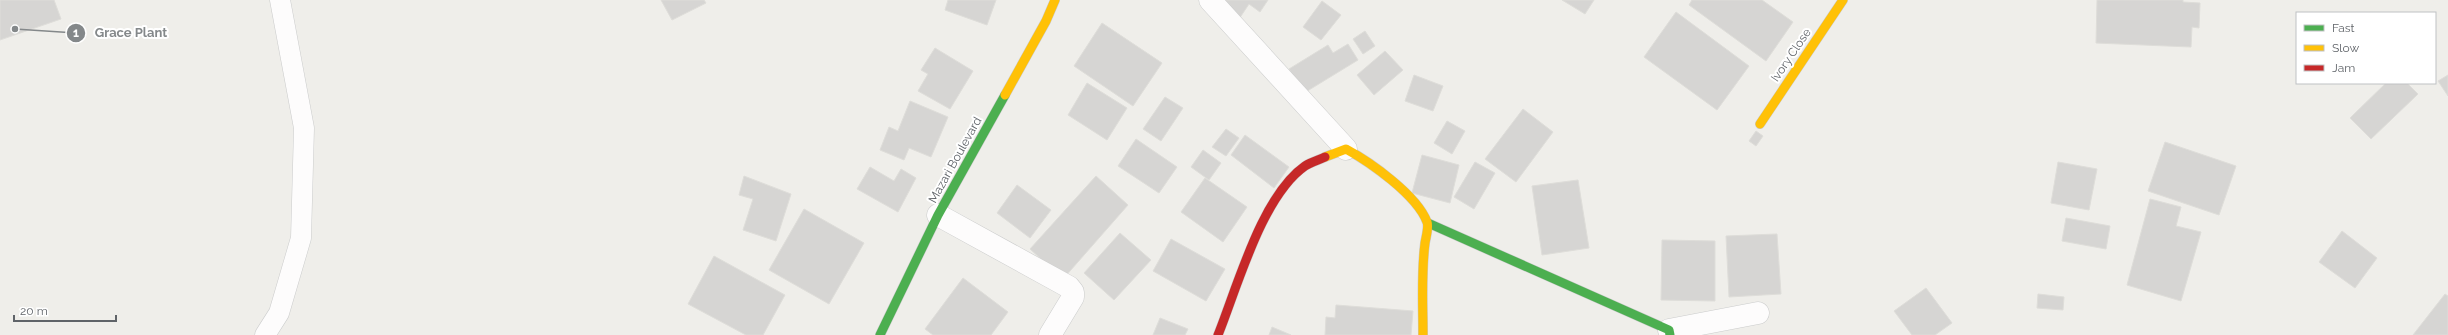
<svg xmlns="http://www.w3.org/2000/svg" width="2448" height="335" font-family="Raleway,sans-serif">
	<rect width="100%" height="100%" fill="#efeeea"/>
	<!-- building -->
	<g fill="#d6d5d3" stroke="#deddd9">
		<path d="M0,0H54L61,19L0,40Z"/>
		<path d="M661,0H704L706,3L672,20Z"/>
		<path d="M948,0H996L987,25L945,10Z"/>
		<path d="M1225,0H1268L1260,12L1249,4L1239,19L1221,7Z"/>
		<path d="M1562,0H1594L1585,14Z"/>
		<path d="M1692,0H1762L1793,22L1766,61L1689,5Z"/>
		<path d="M2097,0H2183V2L2200,3L2199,28L2192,27L2191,47L2096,43Z"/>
		<path d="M1322,1L1341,15L1321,40L1303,27Z"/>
		<path d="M1676,12L1749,66L1717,110L1644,57Z"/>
		<path d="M1102,23L1162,63L1133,106L1074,66Z"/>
		<path d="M1365,31L1375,46L1363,54L1353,39Z"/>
		<path d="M1348,44L1358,60L1304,93L1289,69L1328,45L1333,53Z"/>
		<path d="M935,48L973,71L950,109L918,91L928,74L921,70Z"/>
		<path d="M1385,51L1403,70L1374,95L1357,75Z"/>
		<path d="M1414,75L1443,86L1433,111L1405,101Z"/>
		<path d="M2448,75V96L2438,81Z"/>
		<path d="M1087,83L1127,108L1107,140L1068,115Z"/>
		<path d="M2386,83H2407L2418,94L2371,139L2350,118Z"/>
		<path d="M1165,97L1183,108L1161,141L1143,129Z"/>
		<path d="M910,101L948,117L931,157L909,148L904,160L880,150L889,127L898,131Z"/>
		<path d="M1523,109L1553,132L1516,182L1485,159Z"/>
		<path d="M1447,121L1465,131L1452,154L1434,143Z"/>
		<path d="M1226,129L1239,138L1226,156L1212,147Z"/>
		<path d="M1756,131L1763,136L1756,146L1749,141Z"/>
		<path d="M1245,135L1289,167L1274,188L1231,155Z"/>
		<path d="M1136,139L1177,167L1159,193L1118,166Z"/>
		<path d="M2165,142L2236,166L2219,215L2148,191Z"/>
		<path d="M1203,150L1221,163L1209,180L1191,167Z"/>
		<path d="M1422,155L1459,165L1450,203L1412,193Z"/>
		<path d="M1475,162L1495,173L1474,209L1454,197Z"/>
		<path d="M2058,162L2097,169L2089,210L2051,203Z"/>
		<path d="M870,167L894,181L901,169L916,178L898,212L857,189Z"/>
		<path d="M744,176L791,194L776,241L743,230L753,199L739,195Z"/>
		<path d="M1096,176L1128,205L1063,279L1030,249Z"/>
		<path d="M1205,178L1247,207L1223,242L1181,212Z"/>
		<path d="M1578,180L1589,248L1542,255L1532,186Z"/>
		<path d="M1017,185L1051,210L1030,238L997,213Z"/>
		<path d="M2150,199L2181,207L2176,226L2201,232L2181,301L2127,285Z"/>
		<path d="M804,209L864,243L829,304L769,270Z"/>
		<path d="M2066,218L2110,226L2106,249L2062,241Z"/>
		<path d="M2342,231L2377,258L2355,288L2319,262Z"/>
		<path d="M1120,233L1151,260L1114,300L1084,273Z"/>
		<path d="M1777,234L1781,294L1729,297L1726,236Z"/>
		<path d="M1171,239L1225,269L1206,301L1153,271Z"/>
		<path d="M1662,240L1715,241V301L1661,300Z"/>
		<path d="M714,256L785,295L763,335H746L688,304Z"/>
		<path d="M963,278L1008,312L991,335H933L925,329Z"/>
		<path d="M1926,288L1952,323L1935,335H1912L1894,311Z"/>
		<path d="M2038,294L2064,297L2063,310L2037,308Z"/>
		<path d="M2445,294L2448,296V335H2413Z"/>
		<path d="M1336,305L1413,311L1411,335H1325L1326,317L1335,318Z"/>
		<path d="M1160,318L1188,329L1185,335H1153Z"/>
		<path d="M1272,327L1291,335H1269Z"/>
	</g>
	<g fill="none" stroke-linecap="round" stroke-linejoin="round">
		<!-- lane casing -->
		<g stroke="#cbcccc" stroke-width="21">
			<path id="lane" d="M265,335L279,313L301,238L304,128L280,0"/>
		</g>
		<!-- street casing -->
		<g stroke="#cbcccc" stroke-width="23">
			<g id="street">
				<path d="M1210,0L1346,149"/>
				<path d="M938,215L1069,287L1073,292V297L1050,335"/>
				<path d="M1669,330L1758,313"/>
			</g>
		</g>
		<!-- fast casing -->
		<g stroke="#cacacb" stroke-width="10">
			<g id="fast">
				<path d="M1428,223L1669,330L1670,335"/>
				<path d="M880,335L938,215L1005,95"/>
			</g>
		</g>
		<!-- slow casing -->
		<g stroke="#cacacb" stroke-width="10">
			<g id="slow">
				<path d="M1005,95L1046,21L1055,0"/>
				<path d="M1760,124L1843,0"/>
				<path d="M1325,157L1346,149C1370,162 1417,195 1427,222C1429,227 1426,237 1425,243C1421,274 1423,304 1423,335"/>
			</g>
		</g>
		<!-- jam casing -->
		<g stroke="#cacacb" stroke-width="10">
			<path id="jam" d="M1218,335C1238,285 1262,196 1305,166C1311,162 1319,160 1325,157"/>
		</g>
		<!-- lane -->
		<use href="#lane" stroke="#fdfcfc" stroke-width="20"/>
		<!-- street -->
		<use href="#street" stroke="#fdfcfc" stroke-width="22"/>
		<!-- fast -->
		<use href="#fast" stroke="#4caf50" stroke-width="9"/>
		<!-- slow -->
		<use href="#slow" stroke="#ffc107" stroke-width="9"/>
		<!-- jam -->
		<use href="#jam" stroke="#c62828" stroke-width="9"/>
	</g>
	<g text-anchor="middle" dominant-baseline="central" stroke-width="4" stroke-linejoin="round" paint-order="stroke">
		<!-- street labels -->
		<g font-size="12" fill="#5f6368" stroke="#fff">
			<text transform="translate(1791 55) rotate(-56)">Ivory Close</text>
			<text transform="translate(955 160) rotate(-61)">Mazari Boulevard</text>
		</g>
	</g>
	<!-- callouts -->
	<path fill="none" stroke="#84888a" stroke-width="1.5" d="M15 29L76 33"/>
	<g fill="#84888a" stroke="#fff" stroke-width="1.5">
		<circle cx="15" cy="29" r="4"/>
		<circle cx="76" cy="33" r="10"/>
	</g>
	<g font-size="12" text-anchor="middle" font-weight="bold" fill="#fff">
		<text x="76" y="37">1</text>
	</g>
	<g font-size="13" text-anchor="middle" font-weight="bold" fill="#84888a" stroke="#fff" stroke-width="4" stroke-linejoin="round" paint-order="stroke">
		<text x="131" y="37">Grace Plant</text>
	</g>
	<!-- legend -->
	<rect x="2296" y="12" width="140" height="72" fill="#ffffff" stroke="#bfc1c3"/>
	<rect x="2304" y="25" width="20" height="6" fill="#4caf50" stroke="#bfc1c3"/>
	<text x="2332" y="32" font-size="12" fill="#5f6368">Fast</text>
	<rect x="2304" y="45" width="20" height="6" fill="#ffc107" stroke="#bfc1c3"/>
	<text x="2332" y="52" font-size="12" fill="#5f6368">Slow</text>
	<rect x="2304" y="65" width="20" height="6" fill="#c62828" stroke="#bfc1c3"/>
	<text x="2332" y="72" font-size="12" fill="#5f6368">Jam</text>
	<!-- scale -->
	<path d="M14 315v6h102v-6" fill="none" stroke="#5f6368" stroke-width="2"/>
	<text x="20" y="315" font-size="12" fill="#5f6368" stroke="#ffffff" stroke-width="3" paint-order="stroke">20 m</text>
</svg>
